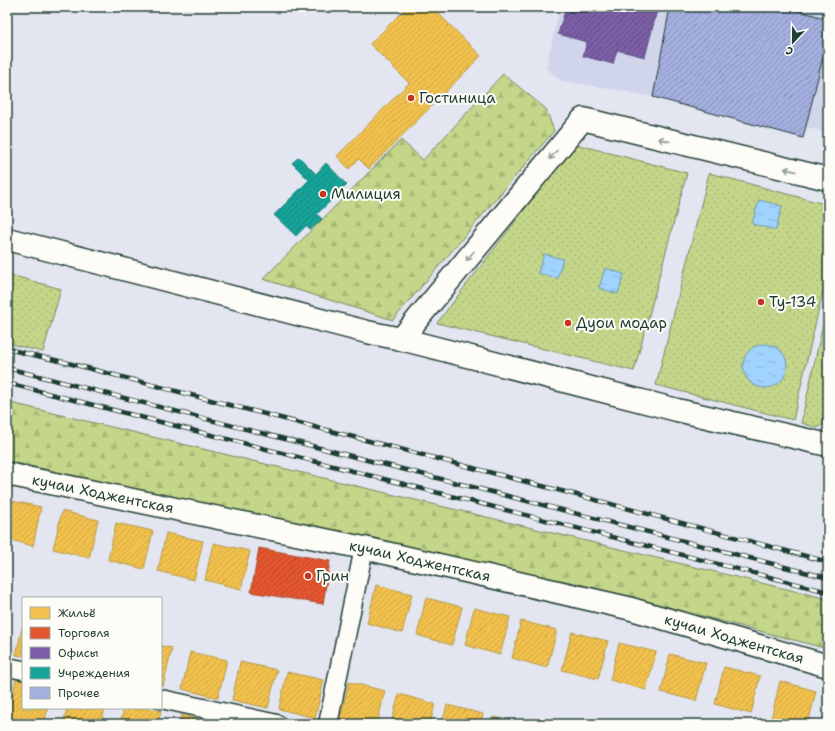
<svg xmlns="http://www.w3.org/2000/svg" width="835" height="731" font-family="'Shantell Sans',sans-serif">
	<defs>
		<pattern id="grass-dots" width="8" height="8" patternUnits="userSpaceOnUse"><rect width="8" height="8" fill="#c4d68a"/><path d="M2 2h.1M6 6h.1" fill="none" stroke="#a8b978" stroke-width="1.8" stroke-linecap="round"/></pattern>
		<pattern id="forest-firs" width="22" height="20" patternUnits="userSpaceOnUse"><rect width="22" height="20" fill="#c4d68a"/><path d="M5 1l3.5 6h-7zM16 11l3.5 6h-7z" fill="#a8b978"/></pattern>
		<pattern id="water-ripples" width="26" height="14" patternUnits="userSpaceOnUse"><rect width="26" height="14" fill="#a0d3fe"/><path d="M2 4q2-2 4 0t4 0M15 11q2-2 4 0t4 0" fill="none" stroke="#89b6da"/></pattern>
		<pattern id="homes-hatch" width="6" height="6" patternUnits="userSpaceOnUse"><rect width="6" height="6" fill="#f2c14e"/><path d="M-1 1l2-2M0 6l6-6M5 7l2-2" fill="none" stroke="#cfa745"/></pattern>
		<pattern id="shops-hatch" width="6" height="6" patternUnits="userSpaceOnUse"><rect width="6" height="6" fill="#e4572e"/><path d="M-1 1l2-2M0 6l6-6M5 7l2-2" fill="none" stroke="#b84928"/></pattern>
		<pattern id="offices-hatch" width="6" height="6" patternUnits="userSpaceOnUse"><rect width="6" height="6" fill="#7b5ea7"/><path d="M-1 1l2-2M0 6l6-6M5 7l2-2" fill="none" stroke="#5e4b81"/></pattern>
		<pattern id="public-hatch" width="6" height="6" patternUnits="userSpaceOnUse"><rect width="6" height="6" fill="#17a398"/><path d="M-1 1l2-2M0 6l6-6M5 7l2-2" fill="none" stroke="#14867d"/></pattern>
		<pattern id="building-hatch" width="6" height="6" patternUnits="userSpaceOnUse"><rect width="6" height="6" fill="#a5afe0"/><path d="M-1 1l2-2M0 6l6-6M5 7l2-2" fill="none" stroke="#8690b6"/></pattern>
	</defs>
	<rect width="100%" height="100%" fill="#e3e5f0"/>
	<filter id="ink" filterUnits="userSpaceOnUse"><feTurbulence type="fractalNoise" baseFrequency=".025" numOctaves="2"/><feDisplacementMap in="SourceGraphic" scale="8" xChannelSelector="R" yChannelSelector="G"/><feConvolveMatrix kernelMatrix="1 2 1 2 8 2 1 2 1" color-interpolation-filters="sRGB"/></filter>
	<g filter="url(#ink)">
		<!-- built -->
		<path fill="#d0d5eb" d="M560,7H828V133L806,127L803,138L653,97L613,89L561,81L546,68Z"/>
		<!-- grass -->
		<g fill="url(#grass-dots)" stroke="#728a5f">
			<path d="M575,144L687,173L634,371L437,323Z"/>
			<path d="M709,173L828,205V269L793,420L656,385Z"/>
			<path d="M7,274L61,289L43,352L7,343Z"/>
			<path d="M828,302V420L818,428L801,423Z"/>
		</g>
		<!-- forest -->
		<g fill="url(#forest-firs)" stroke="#728a5f">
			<path d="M503,74L546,109L554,131L393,320L263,279L401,140L423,160Z"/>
			<path d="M7,402L828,599V649L588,586L7,461Z"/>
		</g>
		<!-- water -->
		<g fill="url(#water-ripples)" stroke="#6c97ad">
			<path d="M759,200L782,206L776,230L752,224Z"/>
			<path d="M544,254L563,259L557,279L538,273Z"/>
			<path d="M605,268L624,274L618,294L599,288Z"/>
			<circle cx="765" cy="366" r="22"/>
		</g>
		<!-- homes -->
		<g fill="url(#homes-hatch)" stroke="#b39946">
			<path d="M407,7H432L481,56L369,169L359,159L349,169L337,156L409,83L370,44Z"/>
			<path d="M7,500L41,507L33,546L7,539Z"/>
			<path d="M62,511L98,520L89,558L53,549Z"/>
			<path d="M116,523L153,531L144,569L108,560Z"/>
			<path d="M166,533L203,541L194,580L158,571Z"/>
			<path d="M213,543L250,551L241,589L205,580Z"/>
			<path d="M376,585L412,594L402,633L367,623Z"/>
			<path d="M426,598L462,607L452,645L417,635Z"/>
			<path d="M474,608L510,617L500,655L465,645Z"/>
			<path d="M521,621L557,630L547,668L512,658Z"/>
			<path d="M23,624V656L16,655Z"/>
			<path d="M572,632L608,641L598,679L562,670Z"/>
			<path d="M619,643L656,652L646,690L610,680Z"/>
			<path d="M161,646L172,648L163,687L161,686Z"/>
			<path d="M190,652L227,660L218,698L182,689Z"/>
			<path d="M670,654L706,663L696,701L661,692Z"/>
			<path d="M240,662L277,670L268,708L232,700Z"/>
			<path d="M724,667L760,676L751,714L715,704Z"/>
			<path d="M287,672L324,680L315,718L279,709Z"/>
			<path d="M16,679L23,681V708H48L44,724H38L8,717Z"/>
			<path d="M780,681L816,691L808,724H790L771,719Z"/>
			<path d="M349,682L385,691L377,724H357L340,719Z"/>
			<path d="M399,694L435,704L430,724H391Z"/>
			<path d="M447,705L483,714L480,724H442Z"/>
			<path d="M67,708H105L101,724H63Z"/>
			<path d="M124,708H149L161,711L158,724H120Z"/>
			<path d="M181,715L218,724H180Z"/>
			<path d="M494,717L520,724H492Z"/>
		</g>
		<!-- shops -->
		<path fill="url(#shops-hatch)" stroke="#a94f30" d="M259,548L330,561L323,604L251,592Z"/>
		<!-- offices -->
		<path fill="url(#offices-hatch)" stroke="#5f5484" d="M566,7H658L645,57L617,50L613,64L583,56L587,42L558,34Z"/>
		<!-- public -->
		<path fill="url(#public-hatch)" stroke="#19847a" d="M299,157L316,174L326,163L347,185L317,214L322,219L310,230L306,226L296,236L274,215L309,180L292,163Z"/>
		<!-- building -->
		<path fill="url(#building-hatch)" stroke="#1f3d34" d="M670,7H785L828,19V58L823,57L803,138L653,97Z"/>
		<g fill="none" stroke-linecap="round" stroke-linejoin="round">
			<!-- minor casing -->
			<g stroke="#1f3d34" stroke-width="21">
				<g id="minor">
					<path d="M7,667L23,670"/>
					<path d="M161,699L277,724"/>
					<path d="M328,724L364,548"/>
				</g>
			</g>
			<!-- tertiary casing -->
			<g stroke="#1f3d34" stroke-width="25">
				<g id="tertiary">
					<path d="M7,239L367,332L401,339L677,410L828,445"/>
					<path d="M401,339L583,119L828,179"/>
				</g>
			</g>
			<!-- secondary casing -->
			<g stroke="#1f3d34" stroke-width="25">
				<g id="secondary">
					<path id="s1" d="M7,474L364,548L628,608L828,666"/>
				</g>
			</g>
			<!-- minor -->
			<use href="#minor" stroke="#fdfcf7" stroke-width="18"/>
			<!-- tertiary -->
			<use href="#tertiary" stroke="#fdfcf7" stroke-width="22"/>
			<!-- secondary -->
			<use href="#secondary" stroke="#fdfcf7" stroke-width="22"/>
			<!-- rail casing -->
			<g stroke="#1f3d34" stroke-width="4.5">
				<g id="rail">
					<path d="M7,349L68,363L577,495L828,562"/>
					<path d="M7,368L828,578"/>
					<path d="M7,383L828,592"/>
				</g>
			</g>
			<!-- rail -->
			<use href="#rail" stroke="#fdfcf7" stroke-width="3" stroke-dasharray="9" stroke-linecap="butt"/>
		</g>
		<!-- one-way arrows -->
		<defs><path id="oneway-shaft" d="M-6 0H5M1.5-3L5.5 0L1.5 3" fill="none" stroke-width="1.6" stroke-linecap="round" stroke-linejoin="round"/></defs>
		<g stroke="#8e9c96">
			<use href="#oneway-shaft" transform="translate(664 140) rotate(-166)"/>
			<use href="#oneway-shaft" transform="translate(553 155) rotate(130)"/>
			<use href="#oneway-shaft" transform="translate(790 170) rotate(-167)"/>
			<use href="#oneway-shaft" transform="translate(470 256) rotate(130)"/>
		</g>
	</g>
	<!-- markers -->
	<g fill="#c8321e" stroke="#fdfcf7" stroke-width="1.5">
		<circle cx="411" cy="98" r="4"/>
		<circle cx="323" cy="194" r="4"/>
		<circle cx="761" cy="302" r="4"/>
		<circle cx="568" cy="323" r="4"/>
		<circle cx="308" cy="576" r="4"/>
	</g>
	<g text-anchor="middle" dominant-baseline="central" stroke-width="4" stroke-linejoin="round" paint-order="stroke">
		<!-- poi labels -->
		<g font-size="15" fill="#1f3d34" stroke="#fdfcf7" text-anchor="start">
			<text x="419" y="98">Гостиница</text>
			<text x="331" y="194">Милиция</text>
			<text x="769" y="302">Ту-134</text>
			<text x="576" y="323">Дуои модар</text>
			<text x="316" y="576">Грин</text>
		</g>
		<!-- street labels -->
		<g font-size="15" fill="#1f3d34" stroke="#fdfcf7">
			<text stroke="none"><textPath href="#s1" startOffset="98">кучаи Ходжентская</textPath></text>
			<text stroke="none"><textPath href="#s1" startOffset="422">кучаи Ходжентская</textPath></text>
			<text stroke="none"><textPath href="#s1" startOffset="746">кучаи Ходжентская</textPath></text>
		</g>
	</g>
	<!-- margin -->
	<rect width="835" height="731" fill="none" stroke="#fdfcf7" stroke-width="24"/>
	<rect x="12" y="12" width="811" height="707" fill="none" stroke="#1f3d34" stroke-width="1.5" filter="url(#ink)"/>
	<!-- legend -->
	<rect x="22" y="597" width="140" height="112" fill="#fdfcf7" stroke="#a4b0a9"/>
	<rect x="30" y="607" width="20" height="12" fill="#f2c14e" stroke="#a4b0a9"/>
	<text x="58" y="617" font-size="12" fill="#1f3d34">Жильё</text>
	<rect x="30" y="627" width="20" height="12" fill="#e4572e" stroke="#a4b0a9"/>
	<text x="58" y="637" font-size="12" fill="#1f3d34">Торговля</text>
	<rect x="30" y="647" width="20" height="12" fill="#7b5ea7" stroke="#a4b0a9"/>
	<text x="58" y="657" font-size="12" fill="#1f3d34">Офисы</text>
	<rect x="30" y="667" width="20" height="12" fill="#17a398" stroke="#a4b0a9"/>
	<text x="58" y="677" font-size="12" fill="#1f3d34">Учреждения</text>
	<rect x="30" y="687" width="20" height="12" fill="#a5afe0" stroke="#a4b0a9"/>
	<text x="58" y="697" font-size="12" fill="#1f3d34">Прочее</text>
	<!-- north arrow -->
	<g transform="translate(793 42) rotate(202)" stroke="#fdfcf7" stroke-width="3" paint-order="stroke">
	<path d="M0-3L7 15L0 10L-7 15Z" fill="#1f3d34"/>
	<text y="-6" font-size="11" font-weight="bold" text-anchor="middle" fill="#1f3d34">С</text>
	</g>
</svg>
